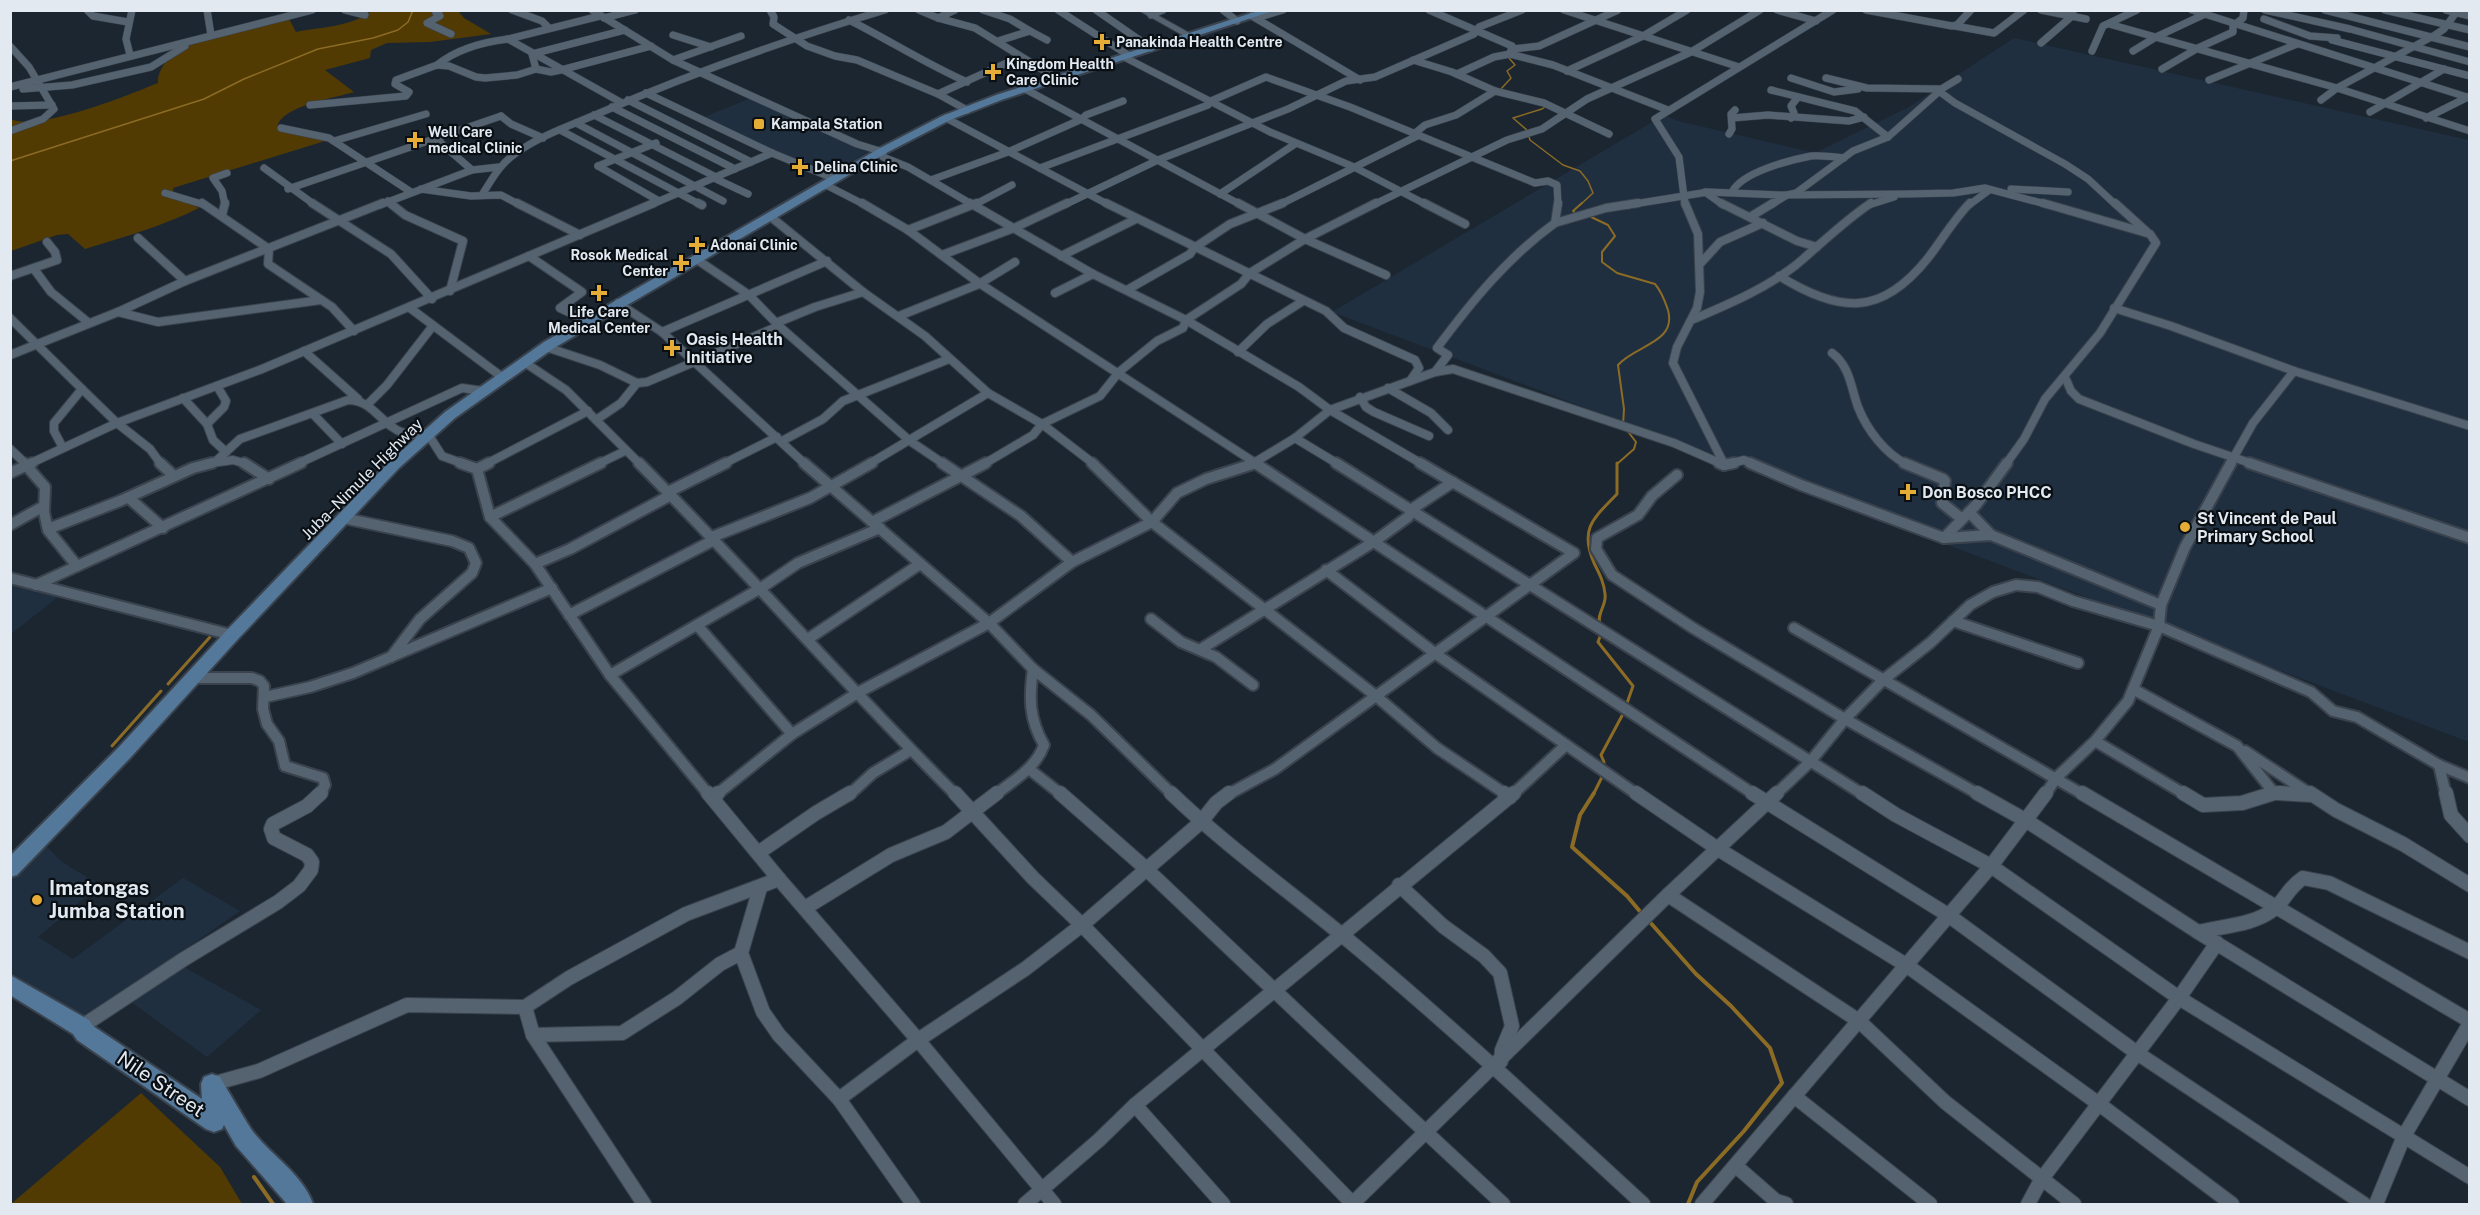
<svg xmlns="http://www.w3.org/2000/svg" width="2480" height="1215" font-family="'Public Sans',sans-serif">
	<rect width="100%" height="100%" fill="#1b2631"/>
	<!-- built -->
	<g fill="#1f2f3f">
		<path d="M2014,38L2469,140V742L1332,312L1664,115L1678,121L1815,153L1907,108Z"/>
		<path d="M751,98L857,145L868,152L829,174L774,152L704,117Z"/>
		<path d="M11,580L59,596L11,634Z"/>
		<path d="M44,844L62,862L100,885L38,937L73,959L183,878L240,911L178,954L90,1025L11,973V876Z"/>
		<path d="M182,966L261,1010L207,1057L131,1002Z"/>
	</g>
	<!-- green -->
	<g fill="#523b03">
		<path d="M371,11H458L464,18L491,34L430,42L387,43L371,50L370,58L325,70L354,92C335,98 281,106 277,127L285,131L325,141L173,188L175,200L189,203L199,208C163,226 124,237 85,249L68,234L57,235L11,251V119C37,132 129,95 158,83C158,38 254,26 288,17L296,32C320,27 352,27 371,11Z"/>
		<path d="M141,1093L220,1167L242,1204H11Z"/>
	</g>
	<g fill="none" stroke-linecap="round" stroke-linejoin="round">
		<!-- stream-far3 -->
		<g stroke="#8c6b25" stroke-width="1.5">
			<path d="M1503,92L1501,89L1511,78L1507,71L1515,65L1509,58"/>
			<path d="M1543,105L1545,107L1542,109L1513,118L1527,130L1530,140L1563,165L1580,171L1588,181L1593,193L1580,205"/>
			<path d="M10,161L204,99L244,79L318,49L373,38L398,30L408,22L413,10"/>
		</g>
		<!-- stream-far2 -->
		<g stroke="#8c6b25" stroke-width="2">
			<path d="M1576,214L1573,211L1582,203"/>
			<path d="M1589,216L1608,225L1615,236L1602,252V262L1617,273L1655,284C1661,291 1665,301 1668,310C1677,343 1635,345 1618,365L1624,409L1623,425L1636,442L1634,449L1617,464"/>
		</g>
		<!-- stream-far1 -->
		<g stroke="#8c6b25" stroke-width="3">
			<path d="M1600,625C1596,614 1607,605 1605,594C1604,582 1599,573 1594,563C1579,528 1594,518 1617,494V463"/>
			<path d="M1601,634L1598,642L1633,686L1626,706"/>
			<path d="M168,684L210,637"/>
			<path d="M112,746L161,691"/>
			<path d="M1603,768L1604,762L1601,755L1624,712"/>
			<path d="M1593,795L1603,775"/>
		</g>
		<!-- stream -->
		<g stroke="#8c6b25" stroke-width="4">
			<path d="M1594,793L1580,815L1572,847L1627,896L1643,915"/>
			<path d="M1648,920L1696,974L1731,1006L1770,1048L1782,1083L1744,1131L1697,1182L1688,1204"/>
			<path d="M254,1177L273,1204"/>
		</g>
		<!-- minor-far3 casing -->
		<g stroke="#3a434d" stroke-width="8">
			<g id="minor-far3">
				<path d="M87,10L93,16L128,22"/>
				<path d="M207,10L211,35"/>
				<path d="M345,10L365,15"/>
				<path d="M440,10L436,13L440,16L427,23L451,34"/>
				<path d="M512,10L542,21L548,27"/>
				<path d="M592,10L673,60L857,144L883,152V157L908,167L973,205"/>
				<path d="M770,10L774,17L773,24L807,46L835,56L857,60L938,94"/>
				<path d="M919,10L938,18L975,28L1056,78"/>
				<path d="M983,10L1010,19L1030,31L998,41"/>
				<path d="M1058,10L1128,55"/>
				<path d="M1096,10L1151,48"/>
				<path d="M1223,10L1237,21"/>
				<path d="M1429,10L1512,46L1510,54"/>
				<path d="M1564,10L1739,67"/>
				<path d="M1777,10L1816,21"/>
				<path d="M1866,10L1952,26L1957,25L1971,10"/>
				<path d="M2041,10L2086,19"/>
				<path d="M2192,10L2470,98"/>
				<path d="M2265,10L2350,29L2470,62"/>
				<path d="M2325,10L2470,47"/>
				<path d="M2385,10L2470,30"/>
				<path d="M2446,10L2470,16"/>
				<path d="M1151,15L1163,10"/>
				<path d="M600,16L508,39L622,103"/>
				<path d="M1252,16L1360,80"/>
				<path d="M604,18L635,10"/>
				<path d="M938,18L955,10"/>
				<path d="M1256,18L1283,10"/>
				<path d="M2264,19L2310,36L2337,38"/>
				<path d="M849,20C889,40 926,64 967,82"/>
				<path d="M2109,24L2337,88L2470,131"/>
				<path d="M1955,26L1994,33L2024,10"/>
				<path d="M1030,31L1047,40"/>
				<path d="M673,35L711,47"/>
				<path d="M2332,40L2470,76"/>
				<path d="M2041,43L2071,17L2070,13L2074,10"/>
				<path d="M10,46L29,67L54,109L43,119L10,131"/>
				<path d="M1513,49L1539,46L1618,10"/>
				<path d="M2092,51L2103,26L2137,10"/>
				<path d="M2133,51L2156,37L2205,14"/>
				<path d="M130,55L126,39L132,10"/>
				<path d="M1124,57L1270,132L1354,167L1427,205"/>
				<path d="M673,60L741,36"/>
				<path d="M1413,60L1452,72L1495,91L1544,103L1609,134"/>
				<path d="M437,65C457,49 483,42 508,39"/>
				<path d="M536,69L551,72L561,70L651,46"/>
				<path d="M2162,69L2198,48L2233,32V26L2243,18L2244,10"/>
				<path d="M1567,71L1643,36L1687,10"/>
				<path d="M1457,74L1494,57L1510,54L1553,65L1668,110"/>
				<path d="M1791,78L1834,92L1858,89"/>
				<path d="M1826,78L1867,88L1942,89"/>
				<path d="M2209,80L2297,44"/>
				<path d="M10,87L312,10"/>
				<path d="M23,89L72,85L151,67L185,46"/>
				<path d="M1025,89L1241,205"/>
				<path d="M1771,90L1855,111L1888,137"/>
				<path d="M1940,92L1955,103L2065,164L2088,179L2116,205"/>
				<path d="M646,93L772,153L835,179"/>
				<path d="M628,100L751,162"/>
				<path d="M2321,100L2337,88L2435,35L2444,29L2458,10"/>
				<path d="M310,105L406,96L409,92L395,84L396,80L437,65L449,66L476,77L485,78L517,75L536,69L532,54L625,30"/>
				<path d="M10,106L52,105"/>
				<path d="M612,107L735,169"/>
				<path d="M967,110L938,94L1020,57"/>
				<path d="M2370,112L2444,69"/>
				<path d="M594,115L716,177"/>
				<path d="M501,116L511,124L543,138"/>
				<path d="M946,118L1109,205"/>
				<path d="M1732,118L1768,115L1849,121L1864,117"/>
				<path d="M1791,118L1794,113L1791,106L1798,97"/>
				<path d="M2426,118L2470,96"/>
				<path d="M576,123L723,201"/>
				<path d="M281,128L329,138L411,192"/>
				<path d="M560,130L701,205"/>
				<path d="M1414,134L1425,125L1456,115L1495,91"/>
				<path d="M1729,134L1732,129L1731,114L1735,110"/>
				<path d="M435,138L472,170"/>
				<path d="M334,141L426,114"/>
				<path d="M598,166L656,143"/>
				<path d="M598,166L659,201"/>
				<path d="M264,168L315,205"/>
				<path d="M1040,168L1208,105L1211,101L1266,77L1350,107L1535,183L1548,181L1557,185L1558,205"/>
				<path d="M714,178L748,194"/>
				<path d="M931,180L1008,152L1082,119L1086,115L1123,101"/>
				<path d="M826,185L865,205"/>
				<path d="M288,189L501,116"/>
				<path d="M421,189L471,196L501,195L520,205"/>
				<path d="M2011,189L2068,192"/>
				<path d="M1705,192L1723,205"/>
				<path d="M1732,192C1742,172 1790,160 1811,156C1821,155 1834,157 1844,158"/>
				<path d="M165,193L205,205"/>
				<path d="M1220,194L1295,144"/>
				<path d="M482,195C492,179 500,164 516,153C541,135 574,124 602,112C694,72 789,39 885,10"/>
				<path d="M388,201L392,205"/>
				<path d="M225,205L222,191L213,178L227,173"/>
				<path d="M380,205L472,170L499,167"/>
				<path d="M650,205L772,153"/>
				<path d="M974,205L1012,185"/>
				<path d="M1064,205L1158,160L1288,109L1346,81L1375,77L1474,34L1479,27L1522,10"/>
				<path d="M1279,205L1417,136"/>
				<path d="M1373,205L1507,140L1542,129L1587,99L1691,52L1760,10"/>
				<path d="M1628,205L1708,192L1780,195L1906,194L1953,193L1985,188L2049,205"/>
				<path d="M1685,205L1679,157L1655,119L1833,10"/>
				<path d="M1771,205L1787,195L1796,193L1853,151L1888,137L1943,88L1958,79"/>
				<path d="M1869,205L1894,197"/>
				<path d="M1969,205L1988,191"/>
			</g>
		</g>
		<!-- minor-far2 casing -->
		<g stroke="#3a434d" stroke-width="10">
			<g id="minor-far2">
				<path d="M202,203L269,249L268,264L332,307L354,331"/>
				<path d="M312,203L391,254L432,299"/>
				<path d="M390,203L405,215L463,241L450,291"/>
				<path d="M517,203L580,235"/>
				<path d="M698,203L702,205"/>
				<path d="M862,203L908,230L979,283L1257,464"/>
				<path d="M970,203L1093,274L1186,320L1299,387L1330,410"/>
				<path d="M1106,203L1326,311L1344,328L1415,360L1419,368L1410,381"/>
				<path d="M1238,203L1305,239L1386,275"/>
				<path d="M1424,203L1465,224"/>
				<path d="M1685,203L1698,234L1700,292L1697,308L1677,347L1673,363L1724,464"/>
				<path d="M1721,203L1797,241L1817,247"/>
				<path d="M2115,203L2147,232"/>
				<path d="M222,215L225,203"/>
				<path d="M771,217L863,292L925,336L988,393L1042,424L1094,464"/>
				<path d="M1750,217L1773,203"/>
				<path d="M1555,223L1606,208L1638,203"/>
				<path d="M908,230L977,203"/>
				<path d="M138,238L185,281"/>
				<path d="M942,255L1014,228L1067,203"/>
				<path d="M529,256L582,292L560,308L588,321"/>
				<path d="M1061,256L1136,219"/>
				<path d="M696,259L749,295L779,326L910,441L944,464"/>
				<path d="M1700,264L1720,242L1763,223"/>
				<path d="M34,269L51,292L89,323"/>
				<path d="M10,276L57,260L55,252L47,242"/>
				<path d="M1779,276C1840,313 1881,317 1928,258C1942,240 1954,219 1970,203"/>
				<path d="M1127,290L1190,254L1194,248L1230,224L1283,203"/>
				<path d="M1055,293L1093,274"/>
				<path d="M618,303L662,332L805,464"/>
				<path d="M410,308L502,377"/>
				<path d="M2114,308L2171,326L2294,371L2470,426"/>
				<path d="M118,312L158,322L321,300"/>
				<path d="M899,316L979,284L1015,262"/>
				<path d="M10,318L82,389L54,423V431L63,448"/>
				<path d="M1694,319C1729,304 1765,289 1796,265C1821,244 1844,221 1871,203"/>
				<path d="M776,323L815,307L863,292"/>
				<path d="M662,332L827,261"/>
				<path d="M546,347L600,365L637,383L647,382L779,326"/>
				<path d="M304,351L358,399"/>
				<path d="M1238,352L1267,324L1303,301"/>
				<path d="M1832,353C1850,366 1851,388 1858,407C1867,430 1885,453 1906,464"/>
				<path d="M10,355L118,312L185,281L383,203"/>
				<path d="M524,362L566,390L640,464"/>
				<path d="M1435,372L1448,355L1437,348C1472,301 1508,257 1555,223L1558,203"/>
				<path d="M2065,377L2071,391L2079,399L2194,444L2253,464"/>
				<path d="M1388,388L1431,413L1448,430"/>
				<path d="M82,389L117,423L150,449L161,464"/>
				<path d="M1360,397L1366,407L1374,412L1429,436"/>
				<path d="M183,398L207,424L213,440L226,452"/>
				<path d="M368,404L387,385L432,327"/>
				<path d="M1330,410L1422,464"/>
				<path d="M1330,410L1435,372L1453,369L1674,443L1722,464"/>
				<path d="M313,414L342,444"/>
				<path d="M596,420L621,403L637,383"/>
				<path d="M207,424L224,407L226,401L217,386"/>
				<path d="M1295,438L1338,464"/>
				<path d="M782,441L823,419L843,401L949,359"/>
				<path d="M10,449L26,464"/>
				<path d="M215,462L240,439L348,400C374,400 381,426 404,433C412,435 420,434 428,434L442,456L464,464"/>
				<path d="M29,464L117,423L262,369L654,203"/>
				<path d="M205,464L233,460L247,464"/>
				<path d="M297,464L462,388L483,391"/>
				<path d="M486,464L588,411"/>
				<path d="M598,464L625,451"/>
				<path d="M723,464L777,437"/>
				<path d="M869,464L988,393"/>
				<path d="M984,464L1033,435L1042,424L1100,396L1119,372L1157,341L1183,328L1186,320L1241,284L1250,273L1305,239L1376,203"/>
				<path d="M1252,464L1295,438L1330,410"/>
				<path d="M1728,464L1744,460L1753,464"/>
				<path d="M2006,464L2024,439L2045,399L2100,333L2156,243L2150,234L2043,203"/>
				<path d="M2230,464L2253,423L2294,371"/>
			</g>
		</g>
		<!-- minor-far1 casing -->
		<g stroke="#3a434d" stroke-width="14">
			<g id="minor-far1">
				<path d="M24,463L45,487L44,512L48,530L77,566"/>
				<path d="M160,463L174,476"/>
				<path d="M244,463L269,479"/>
				<path d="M460,463L477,469L490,517L535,564L610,675L709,795"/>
				<path d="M639,463C747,571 847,687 956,795"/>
				<path d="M804,463L989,623L1033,669L1091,715L1173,795"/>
				<path d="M942,463L1021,516L1072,562"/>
				<path d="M1255,463L1755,795"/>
				<path d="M1256,463L1206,479L1177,493L1152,522L1376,696L1574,553L1420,463"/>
				<path d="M1336,463L1864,795"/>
				<path d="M1719,463L1724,465L1734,463"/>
				<path d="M1723,463L1724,465"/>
				<path d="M1750,463L1801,485L1944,538L1976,505L2007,463"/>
				<path d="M1904,463L1943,479L1945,481L1942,503L1962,519"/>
				<path d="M2249,463L2470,538"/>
				<path d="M477,469L489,463"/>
				<path d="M10,473L32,463"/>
				<path d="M1677,475L1652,496L1638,515L1597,538L1596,549L1612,575L1693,628L1845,719L1980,795"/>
				<path d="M668,492L726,463"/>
				<path d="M129,498L163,528"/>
				<path d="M1969,512L1991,535"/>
				<path d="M490,517L601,463"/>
				<path d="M343,518L452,541L469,548L476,563L472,573L420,619L391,657"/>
				<path d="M872,522L986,463"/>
				<path d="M10,525L44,506"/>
				<path d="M48,529L120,501L193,468L212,463"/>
				<path d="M712,537L810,498L872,463"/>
				<path d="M1944,538L1991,535L2161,605"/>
				<path d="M535,564L570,549L671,495"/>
				<path d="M1326,570L1436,654L1638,795"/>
				<path d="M10,578L232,635"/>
				<path d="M36,585L301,463"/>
				<path d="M569,615L714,540"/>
				<path d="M1151,619L1181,642L1216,657L1253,685"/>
				<path d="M1953,621L2078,663"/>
				<path d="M697,625L792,734"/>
				<path d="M1794,628L2084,795"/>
				<path d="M808,639L920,564"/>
				<path d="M1201,649L1375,541L1408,517L1412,509L1453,482"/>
				<path d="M610,675L761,588L798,563L880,528"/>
				<path d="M194,678H252L260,681L264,686L263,709L267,724L279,741L285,766L323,778L325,785L320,795"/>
				<path d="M2133,689L2237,746L2274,793L2270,795"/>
				<path d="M265,697L310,687L353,673L552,588"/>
				<path d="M2095,741L2186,795"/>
				<path d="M2245,751L2312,795"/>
				<path d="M2439,765L2446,795"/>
				<path d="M1029,769L1062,795"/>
				<path d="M2274,793L2305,795"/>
				<path d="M716,795L792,734L859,692L989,623L1072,562L1152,522L1092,463"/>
				<path d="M849,795L873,773L911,750"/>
				<path d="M995,795C1014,780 1036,768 1044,745C1029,719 1029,698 1033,669"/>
				<path d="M1227,795L1275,769L1376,696L1437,748L1507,795"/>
				<path d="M1512,795L1566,745"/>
				<path d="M1775,795L1810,762L1845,719L1883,680L1930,643L1970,605L1993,592L2016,585L2038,587L2073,601L2159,626L2311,692L2333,711L2357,717L2439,765L2470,778"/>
				<path d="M2045,795L2056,778L2095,741L2128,701L2159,626L2161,605L2185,547L2231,463"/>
			</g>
		</g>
		<!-- minor casing -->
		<g stroke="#3a434d" stroke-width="16">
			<g id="minor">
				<path d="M955,793L1033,878L1082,925L1353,1204"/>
				<path d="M1060,793L1143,866L1314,1028L1503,1204"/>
				<path d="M1171,793C1225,845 1285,888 1342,935C1446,1021 1544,1113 1643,1204"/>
				<path d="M1504,793L1510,797"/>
				<path d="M1636,793L1718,849L1906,965L2099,1104L2232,1204"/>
				<path d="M1752,793L1948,915L2137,1053L2364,1204"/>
				<path d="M1862,793L1896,815L1991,866L2179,998L2470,1177"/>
				<path d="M1977,793L2027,821L2198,932L2470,1099"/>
				<path d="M2082,793L2470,1021"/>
				<path d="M2183,793L2203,805L2242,803L2274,793"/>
				<path d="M2278,793L2310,795"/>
				<path d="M2310,793L2336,810L2403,844L2470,885"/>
				<path d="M2446,793L2451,815L2470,836"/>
				<path d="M713,797L718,793"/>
				<path d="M761,851L816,813L850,793"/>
				<path d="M779,879L918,1040L1054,1204"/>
				<path d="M1399,885L1443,926L1484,956L1500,973L1512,1026L1502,1050L1501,1061"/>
				<path d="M760,888L741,953L763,1012L779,1035L839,1099L913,1204"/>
				<path d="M1668,895L1859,1021L1945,1102L2074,1204"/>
				<path d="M805,908L891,855L946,832L997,793"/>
				<path d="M2198,932C2222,926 2255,925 2274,909C2286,899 2287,889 2303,878L2329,883L2470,952"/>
				<path d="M525,1007L569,978L686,914L779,879L708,793"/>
				<path d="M81,1027L184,959L278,902L299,886L311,870L312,862L307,855L274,838L271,829L273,824L307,806L321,793"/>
				<path d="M533,1035L622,1033L677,998L720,964L741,953"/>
				<path d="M212,1084L259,1071L407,1005L525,1007L533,1035L644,1204"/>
				<path d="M1794,1096L1930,1204"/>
				<path d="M839,1099L918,1040L1025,969L1082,925L1201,822L1216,803L1229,793"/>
				<path d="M1135,1105L1223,1204"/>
				<path d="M1736,1166L1776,1201L1786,1204"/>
				<path d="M1025,1204L1099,1140L1135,1105L1514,793"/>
				<path d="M1352,1204L1668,895L1777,793"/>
				<path d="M1702,1204L1991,866L2046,793"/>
				<path d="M2028,1204L2041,1180L2179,998L2217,943"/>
				<path d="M2376,1204L2404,1136L2470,1023"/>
			</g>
		</g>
		<!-- tertiary casing -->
		<g stroke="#3a434d" stroke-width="2">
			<path id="tertiary" d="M1138,10H1148L1193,35L1186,37Z"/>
		</g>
		<!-- primary casing -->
		<g stroke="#3a434d" stroke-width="4">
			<g id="primary">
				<path d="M1261,10H1276L1004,99L950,120L888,152L554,348L455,418L399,468L238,639L130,758L17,875L10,877V856L118,748L226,631L389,462L445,412L544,342L880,148L942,116L996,95Z"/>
				<path d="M10,975L89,1020L93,1026L202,1099L201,1084L204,1077L212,1074L220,1077C230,1094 240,1112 251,1129C269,1154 303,1174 313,1204H287L236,1146L224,1125L222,1129L214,1132L206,1129L77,1040L73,1034L10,995Z"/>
			</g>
		</g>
		<!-- minor-far3 -->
		<use href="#minor-far3" stroke="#55626f" stroke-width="7"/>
		<!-- minor-far2 -->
		<use href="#minor-far2" stroke="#55626f" stroke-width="8"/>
		<!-- minor-far1 -->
		<use href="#minor-far1" stroke="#55626f" stroke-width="10"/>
		<!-- minor -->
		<use href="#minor" stroke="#55626f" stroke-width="14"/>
		<!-- tertiary -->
		<use href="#tertiary" fill="#55626f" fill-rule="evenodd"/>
		<!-- primary -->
		<use href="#primary" fill="#54789a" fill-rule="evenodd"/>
	</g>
	<!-- markers -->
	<g fill="#e5ad35" stroke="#0a0f14" stroke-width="2">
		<path d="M1099 33h6v6h6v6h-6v6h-6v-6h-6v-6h6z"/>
		<path d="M990 63h6v6h6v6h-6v6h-6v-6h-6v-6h6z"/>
		<rect x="753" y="118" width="12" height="12" rx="3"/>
		<path d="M412 131h6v6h6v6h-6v6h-6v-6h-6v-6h6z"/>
		<path d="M797 158h6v6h6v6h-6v6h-6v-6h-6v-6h6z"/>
		<path d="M694 236h6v6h6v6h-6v6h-6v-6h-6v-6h6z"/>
		<path d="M678 254h6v6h6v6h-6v6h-6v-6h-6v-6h6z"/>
		<path d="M596 284h6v6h6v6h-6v6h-6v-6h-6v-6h6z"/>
		<path d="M669 339h6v6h6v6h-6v6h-6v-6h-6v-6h6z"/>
		<path d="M1905 483h6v6h6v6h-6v6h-6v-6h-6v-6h6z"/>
		<circle cx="2185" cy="527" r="6"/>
		<circle cx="37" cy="900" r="6"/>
	</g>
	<g text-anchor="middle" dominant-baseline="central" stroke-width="4.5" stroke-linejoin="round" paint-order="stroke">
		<!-- far-poi labels -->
		<g font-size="14" font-weight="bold" fill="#e2e9f1" stroke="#0a0f14" text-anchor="start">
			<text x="1116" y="42">Panakinda Health Centre</text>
			<text x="1006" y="64">Kingdom Health<tspan x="1006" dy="16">Care Clinic</tspan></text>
			<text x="771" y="124">Kampala Station</text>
			<text x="428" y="132">Well Care<tspan x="428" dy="16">medical Clinic</tspan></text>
			<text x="814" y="167">Delina Clinic</text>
			<text x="710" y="245">Adonai Clinic</text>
			<text x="668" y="255" text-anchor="end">Rosok Medical<tspan x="668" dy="16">Center</tspan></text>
			<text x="599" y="312" text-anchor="middle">Life Care<tspan x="599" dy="16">Medical Center</tspan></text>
		</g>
		<!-- poi labels -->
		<g font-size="16" font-weight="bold" fill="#e2e9f1" stroke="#0a0f14" text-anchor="start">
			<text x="686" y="339">Oasis Health<tspan x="686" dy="18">Initiative</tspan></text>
			<text x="1922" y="492">Don Bosco PHCC</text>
			<text x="2197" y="518">St Vincent de Paul<tspan x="2197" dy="18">Primary School</tspan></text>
		</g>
		<!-- street labels -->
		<g font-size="16" fill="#e2e9f1" stroke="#0a0f14">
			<text transform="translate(362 479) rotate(-45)">Juba–Nimule Highway</text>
		</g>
		<!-- near-poi labels -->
		<g font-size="20" font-weight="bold" fill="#e2e9f1" stroke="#0a0f14" text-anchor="start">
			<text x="49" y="888">Imatongas<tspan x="49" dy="23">Jumba Station</tspan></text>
		</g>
		<!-- near-street labels -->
		<g font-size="20" fill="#e2e9f1" stroke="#0a0f14">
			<text transform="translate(161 1084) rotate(34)">Nile Street</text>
		</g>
	</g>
	<!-- border -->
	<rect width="2480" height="1215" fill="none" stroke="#e2e9f1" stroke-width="24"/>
</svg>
